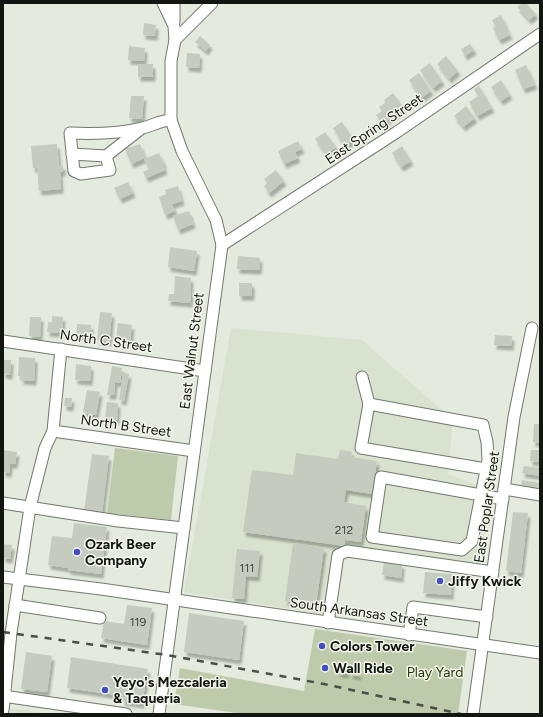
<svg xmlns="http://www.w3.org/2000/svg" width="543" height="717" font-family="Figtree,sans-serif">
	<defs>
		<filter id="shadow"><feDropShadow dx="2.5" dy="4.5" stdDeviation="1" flood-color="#0004"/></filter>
	</defs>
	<rect width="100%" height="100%" fill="#e4eadd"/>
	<!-- built -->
	<g fill="#d9e2ce">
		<path d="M231,328L362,340L453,420L448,474L492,491L479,568L344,546L333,616L184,592Z"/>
		<path d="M11,708L49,714H10Z"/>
	</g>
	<!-- green -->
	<g fill="#bdcbab">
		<path d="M115,448L178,456L171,520L107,513Z"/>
		<path d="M315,629L467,651L458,714H244L174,704L180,668L304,691Z"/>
	</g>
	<!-- building -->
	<g fill="#c6cbbf" filter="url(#shadow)">
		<path d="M522,3H526L536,14L529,20L517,7Z"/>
		<path d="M501,15L510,35L499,40L493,28L496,27L492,20Z"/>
		<path d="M144,23L156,25L155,36L143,35Z"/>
		<path d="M200,36L210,45L206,51L195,42Z"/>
		<path d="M470,44L474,50L465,56L461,49Z"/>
		<path d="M129,46L145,48L144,61L128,60Z"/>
		<path d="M187,53L200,54L199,68L186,67Z"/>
		<path d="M446,56L458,71L449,79L437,64Z"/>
		<path d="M430,63L442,81L433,88L420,70Z"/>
		<rect x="138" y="64" width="15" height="13"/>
		<path d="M526,65L535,85L523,89L515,70Z"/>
		<path d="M419,73L431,91L421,98L409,80Z"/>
		<path d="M501,80L510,95L501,101L491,87Z"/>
		<path d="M479,86L492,108L477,116L469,102L478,96L474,89Z"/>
		<path d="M393,93L404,108L382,124L376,115L382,111L379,107L385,103L384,100Z"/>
		<path d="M131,96H144L142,119L129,118Z"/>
		<path d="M466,106L475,118L463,127L454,116Z"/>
		<path d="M342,122L354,140L344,146L333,128Z"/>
		<path d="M325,132L336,147L326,154L315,139Z"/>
		<path d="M298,141L302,149L295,152L298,158L284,164L278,151Z"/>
		<path d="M57,144L59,166L63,165V172H60L61,189L39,191L37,168H33L31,146Z"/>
		<path d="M140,144L145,158L131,164L125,149Z"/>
		<path d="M402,146L411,161L401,167L392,153Z"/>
		<path d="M159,153L164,164L163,165L165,170L146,178L143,172L149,169L144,159Z"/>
		<path d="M276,170L284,181L269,193L264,186L267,183L264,179Z"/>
		<path d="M128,182L133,193L120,199L114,188Z"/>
		<path d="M178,186L182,201L172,204L175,211L165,215L159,197L166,194L165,190Z"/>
		<path d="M189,211L193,224L178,230L173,216Z"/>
		<path d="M170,247L197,251L194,271L168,267Z"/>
		<path d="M238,256L260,258L259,270L237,269Z"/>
		<path d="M175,276L191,278L190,293H191L190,303L168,301L169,294H174Z"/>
		<rect x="239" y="283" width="13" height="13"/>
		<path d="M100,312L112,313L109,342L97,340Z"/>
		<path d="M52,316L63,317L62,333L47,332L48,322H52Z"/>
		<path d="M30,317H41L40,337L29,336Z"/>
		<path d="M118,323L132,325L130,342L116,340Z"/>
		<path d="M77,324L91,325L90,336L76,335Z"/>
		<path d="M495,335L512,336L511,346L494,345Z"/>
		<path d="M19,357L35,358L34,381L21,380V376H18Z"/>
		<path d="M3,360H11L10,375L3,374Z"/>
		<path d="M76,364L91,366L90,381L75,380Z"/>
		<path d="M112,366L122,368L120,383L115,382L114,395H107Z"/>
		<path d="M123,373L129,374L124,401L119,400Z"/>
		<path d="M87,390L100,392L96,415L83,412Z"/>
		<path d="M65,398H72L71,407L64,406Z"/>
		<path d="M107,402L118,403L117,420L105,419Z"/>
		<path d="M534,424H540V443L533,442Z"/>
		<path d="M3,450L17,452L15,464H10L9,473L3,472Z"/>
		<path d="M340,450L352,452L351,457L377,461L372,494L346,490L344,502L366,506L361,542L345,540V546L243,532L252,470L293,475L296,453L338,459Z"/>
		<path d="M531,450H540V462L530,461Z"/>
		<path d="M92,454L109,456L102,513L84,511Z"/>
		<path d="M524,466L540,468V476L522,473Z"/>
		<path d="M522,480L540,483L539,491L521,488Z"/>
		<path d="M513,512L528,513L521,573L506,571Z"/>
		<path d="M74,523L107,527L101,574L68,570V568L48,565L52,536L72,538Z"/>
		<path d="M293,543L324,548L316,605L285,601Z"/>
		<path d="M3,544L12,545L10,559L3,558Z"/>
		<path d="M237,549L260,551L257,577L246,576L244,599L232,598Z"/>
		<path d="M384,562L402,564L401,578L382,575Z"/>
		<path d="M425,572L452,574L451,595L423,593Z"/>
		<path d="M127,605L152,608L147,645L101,638L104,621L124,624Z"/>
		<path d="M189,613L244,621L239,660L184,652Z"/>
		<path d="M26,652L52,656L47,692L21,689Z"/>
		<path d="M71,657L148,669L142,704L122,701L123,696L67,688Z"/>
		<path d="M339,669L346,670V674L338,672Z"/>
		<path d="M351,671L359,673L358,676L350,674Z"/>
	</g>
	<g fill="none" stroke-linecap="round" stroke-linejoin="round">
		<!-- minor casing -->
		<g stroke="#73786c" stroke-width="13">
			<g id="minor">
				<path d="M174,22V3"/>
				<path d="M175,40L212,3"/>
				<path d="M142,128L106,156L110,170L81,174L74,171L70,133C94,134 118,134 142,128C152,126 161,120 171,120"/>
				<path d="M72,154L106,156"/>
				<path d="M222,245L397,132L540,34"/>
				<path d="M3,341L205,371"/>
				<path d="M362,377L369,404"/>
				<path d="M53,431L194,451"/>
				<path d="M486,469L361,448L369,404L483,425L487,442L488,460L472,541L462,550L372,537L381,477L503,499"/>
				<path d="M504,489L540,495"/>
				<path d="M3,503L118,521L184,528"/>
				<path d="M3,577L101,589L540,653"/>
				<path d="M15,605L100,618"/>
				<path d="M328,623L338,555L347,551L493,572"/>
				<path d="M409,635L413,607L487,617"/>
				<path d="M3,696L126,714"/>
				<path d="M3,710L11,633L30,507L45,448L53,431L61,349"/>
				<path d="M159,714L222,245L216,220L182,151L171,120V61L175,40L174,26L163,3"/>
				<path d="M473,714L514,417L532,328"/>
			</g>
		</g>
		<!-- minor -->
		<use href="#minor" stroke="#fff" stroke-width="11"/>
		<!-- rail -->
		<path stroke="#4a4e47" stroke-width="2.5" stroke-dasharray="7 7" stroke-linecap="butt" d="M3,632L167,655L324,684L461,714"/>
	</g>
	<!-- markers -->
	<g fill="#454dc2" stroke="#f2f7eb" stroke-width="1.5">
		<circle cx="77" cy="552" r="4"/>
		<circle cx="440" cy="581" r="4"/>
		<circle cx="322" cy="646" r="4"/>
		<circle cx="325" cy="668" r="4"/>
		<circle cx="105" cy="690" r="4"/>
	</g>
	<g text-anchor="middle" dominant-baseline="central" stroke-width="3" stroke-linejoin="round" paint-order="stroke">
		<!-- number labels -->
		<g font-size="12" fill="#40423c">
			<text x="344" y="530">212</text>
			<text x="247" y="568">111</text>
			<text x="138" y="622">119</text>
		</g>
		<!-- street labels -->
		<g font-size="14" fill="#131511" stroke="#f2f7eb">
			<text transform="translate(374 129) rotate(-34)">East Spring Street</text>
			<text transform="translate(106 341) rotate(8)">North C Street</text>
			<text transform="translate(192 351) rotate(-83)">East Walnut Street</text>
			<text transform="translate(126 426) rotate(8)">North B Street</text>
			<text transform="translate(487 507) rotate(-82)">East Poplar Street</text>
			<text transform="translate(359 612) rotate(8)">South Arkansas Street</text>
		</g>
		<!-- poi labels -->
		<g font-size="14" font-weight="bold" fill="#131511" stroke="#f2f7eb" text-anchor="start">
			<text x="85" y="544">Ozark Beer<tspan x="85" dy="16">Company</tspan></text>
			<text x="448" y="581">Jiffy Kwick</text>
			<text x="330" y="646">Colors Tower</text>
			<text x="333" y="668">Wall Ride</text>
			<text x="113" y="682">Yeyo's Mezcaleria<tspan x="113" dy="16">&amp; Taqueria</tspan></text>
		</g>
		<!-- park labels -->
		<g font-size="14" fill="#28370a" stroke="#f2f7eb">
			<text x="435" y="672">Play Yard</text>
		</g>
	</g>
	<!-- border -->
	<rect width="543" height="717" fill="none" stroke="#131511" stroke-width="8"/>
</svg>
